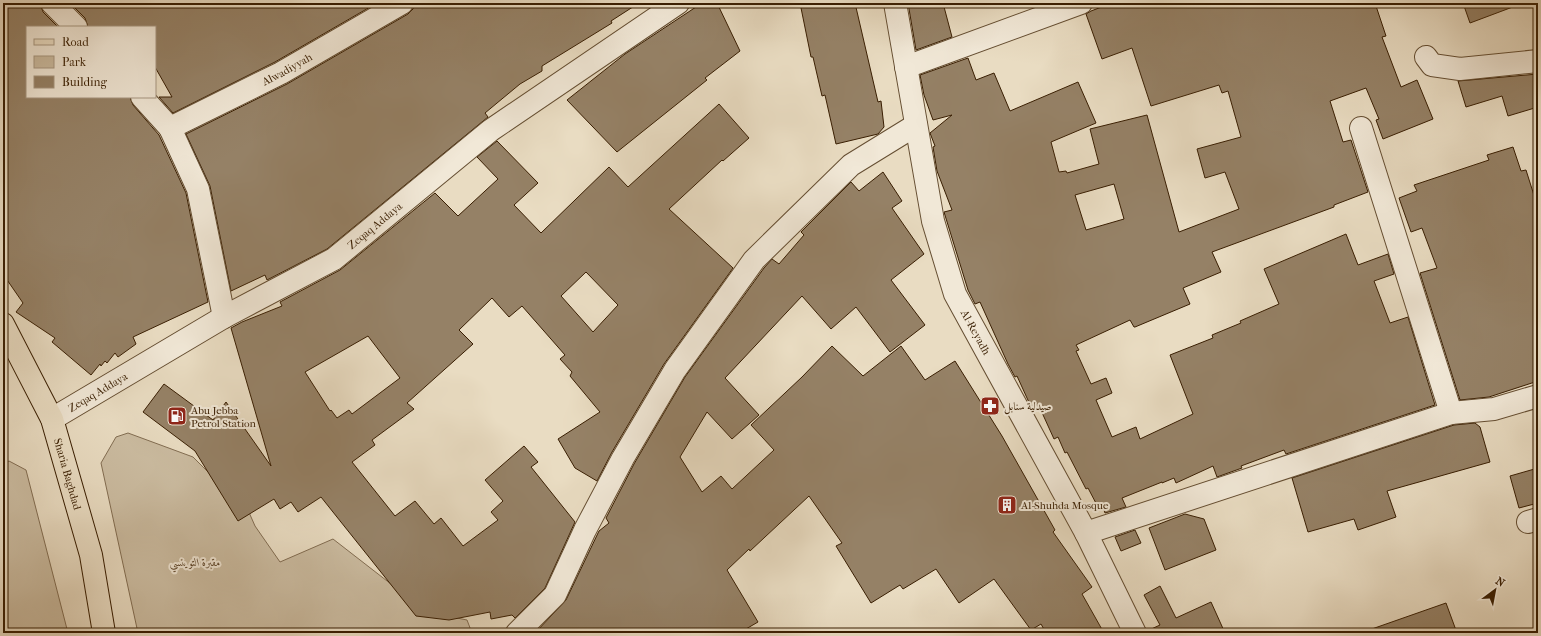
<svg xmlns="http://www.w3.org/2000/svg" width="1541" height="636" font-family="'IM FELL French Canon',Amiri,serif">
	<rect width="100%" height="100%" fill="#e9dcc2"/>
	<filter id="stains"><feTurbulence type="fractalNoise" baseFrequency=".005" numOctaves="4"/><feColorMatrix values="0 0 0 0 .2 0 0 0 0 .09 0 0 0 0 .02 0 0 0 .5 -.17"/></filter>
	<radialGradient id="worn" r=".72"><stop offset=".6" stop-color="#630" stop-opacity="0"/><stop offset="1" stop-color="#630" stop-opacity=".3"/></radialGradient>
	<!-- green -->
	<g fill="#cbbca1" stroke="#826d52">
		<path d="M128,433L193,457L208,472L230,469L255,526L280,562L333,539L427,612L467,620L472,633H138L101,463L116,437Z"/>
		<path d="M9,461L26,470L68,633H3V464Z"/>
	</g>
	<!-- building -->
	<g fill="#958166" stroke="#391e02" fill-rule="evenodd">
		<path d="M3,3H40L43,12L58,27H27V97H130L133,105L159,135L186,193L208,302L133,337L136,344L118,357L115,353L107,363L105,361L101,366L100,364L91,375L52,342L55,338L16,312L23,303L3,274Z"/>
		<path d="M70,3H377L275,62L173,113L159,97H172L155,67V27H88L85,18Z"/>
		<path d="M414,3H639L611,21L612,23L542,66V71L520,84L485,113L488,117L327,249L267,280L265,275L231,291L210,186L186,134L287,84L408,14L413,9Z"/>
		<path d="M702,3H717L740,51L705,78L707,80L617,152L567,100L625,54Z"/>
		<path d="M800,3H855L878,102L881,101L884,127L878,134L836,144L825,95L822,96L813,57H811Z"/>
		<path d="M908,3H943L952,37L916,50Z"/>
		<path d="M1112,3H1375L1386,36L1382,37L1401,87L1417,80L1433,119L1383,139L1376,120L1379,119L1366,88L1330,101L1343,142L1351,140L1368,192L1334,205V207L1212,252L1221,272L1183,288L1190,304L1135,327H1134L1130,320L1076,345L1079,350L1076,351L1091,384L1106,378L1112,393L1096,400L1112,437L1136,427L1140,439L1193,414L1170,355L1213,338L1212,335L1241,323L1240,321L1279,304L1264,269L1346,234L1358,265L1388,254L1394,274L1374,281L1390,323L1408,317L1435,405L1286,454L1284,450L1241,466L1242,468L1217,477L1213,466L1176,483L1174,478L1162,483V482L1122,498L1126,507L1105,513L1102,505L1098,507L1088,488L1086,489L1067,452L1065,453L1058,437L1054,439L1039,406L1032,409L1017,376L1015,377L1008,364L980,302L975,304L968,290L944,212L952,210L937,171L933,147L935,146L930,133L952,115L933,120L924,95L920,75L968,58L976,80L994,73L1010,111L1078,82L1096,123L1051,142L1059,172L1066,171L1067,173L1099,164L1090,129L1147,115L1179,232L1239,209L1225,172L1205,178L1197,149L1241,137L1228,91L1222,93L1219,85L1151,106L1132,48L1102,59L1086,14L1091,11ZM1114,184L1124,219L1086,230L1075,195Z"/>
		<path d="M1463,3H1518V5L1470,23Z"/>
		<path d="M1538,74V107L1508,116L1502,96L1466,107L1458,81Z"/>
		<path d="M719,104L749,138L723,161L722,160L669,209L733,268L664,364L612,452L597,481L575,468L558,439L600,412L570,376L572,372L560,359L565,355L522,306L509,317L492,298L459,330L473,344L407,403L414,409L372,440L375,445L352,462L395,516L415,501L434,524L441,518L463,546L498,520L491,512L503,501L485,480L524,446L538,462L531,467L575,522L545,588L515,618L512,615L491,619L490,612L449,620L416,616L321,497L298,512L291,502L280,509L274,499L238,521L195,451L143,412L164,384L213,420L226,402L271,466L231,328L242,322L282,306L280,302L340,270L435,193L458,216L498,179L477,157L497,141L538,183L514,205L541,233L609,167L628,187ZM586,272L618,305L593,332L561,296ZM368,336L400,378L352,414L349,410L337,418L331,410L330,411L305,372Z"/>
		<path d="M1513,147L1521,171L1526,170L1538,208V381L1489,397L1460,400L1420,273L1437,268L1422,228L1411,232L1399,198L1417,191L1414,185L1489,160L1487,155Z"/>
		<path d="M883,172L902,201L892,208L924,254L891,280L925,325L890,352L856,307L831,329L802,296L725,378L759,415L732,439L707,412L680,457L702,492L721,476L732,489L774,450L751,425L802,377L832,346L863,376L901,346L925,380L955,361L1002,436L1055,530L1053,532L1092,587L1082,594L1104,633H1046L1041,624L1031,630L994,579L959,603L936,569L903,589L900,585L871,603L836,546L842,543L809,496L750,551L749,549L727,570L758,622L739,633H535L566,600L599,531L609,523L606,518L634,464L685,377L764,268L772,259L779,264L804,235L801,232L851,182L859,191Z"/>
		<path d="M1475,423L1480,427L1490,462L1387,491L1396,517L1358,530L1354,519L1308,532L1292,478L1454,425Z"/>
		<path d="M1538,468V503L1519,508L1510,476Z"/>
		<path d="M1185,514L1204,519L1216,550L1165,570L1149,528Z"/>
		<path d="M1135,530L1141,543L1121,551L1115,537Z"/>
		<path d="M1160,586L1176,618L1211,602L1225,633H1147V631L1160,625L1144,595Z"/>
		<path d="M1446,603L1457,633H1370L1369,630Z"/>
	</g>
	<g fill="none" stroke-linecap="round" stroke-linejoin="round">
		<!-- minor casing -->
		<g stroke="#654e32" stroke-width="24">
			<g id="minor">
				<path d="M52,3L76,27"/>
				<path id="s1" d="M895,3L933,221L955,294L1086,533L1135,633"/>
				<path d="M1426,57L1432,65L1460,69L1538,61"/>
				<path d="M906,67L1081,3"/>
				<path d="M142,97L170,128L198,189L224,317"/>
				<path id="s2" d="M170,128L281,73L402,3"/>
				<path d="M1361,128L1451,413"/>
				<path id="s3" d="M52,419L224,317L334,259L491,130L678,3"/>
				<path d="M1528,522L1538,519"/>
				<path d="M1086,533L1451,413L1494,409L1538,396"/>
				<path d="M517,633L555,595L585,530L623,458L675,370L754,260L851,165L916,125"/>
			</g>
		</g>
		<!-- major casing -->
		<g stroke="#391e02" stroke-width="24">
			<g id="major">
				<path id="s4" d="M3,324L52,419L91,555L104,633"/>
			</g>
		</g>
		<!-- minor -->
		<use href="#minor" stroke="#f1e8d7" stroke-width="22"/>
		<!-- major -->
		<use href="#major" stroke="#e9dcc2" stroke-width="22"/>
	</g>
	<!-- icons -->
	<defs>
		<g id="pharmacy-square" transform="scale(1)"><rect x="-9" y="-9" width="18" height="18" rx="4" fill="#8f2418" stroke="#f1e8d7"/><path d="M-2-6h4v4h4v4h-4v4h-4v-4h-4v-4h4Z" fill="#fff"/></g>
		<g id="fuel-square" transform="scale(1)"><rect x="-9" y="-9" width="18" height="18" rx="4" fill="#8f2418" stroke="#f1e8d7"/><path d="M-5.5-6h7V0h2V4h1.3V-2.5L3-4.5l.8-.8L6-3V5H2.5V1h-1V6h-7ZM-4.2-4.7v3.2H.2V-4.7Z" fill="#fff"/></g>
		<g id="building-square" transform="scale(1)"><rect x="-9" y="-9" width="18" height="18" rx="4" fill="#8f2418" stroke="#f1e8d7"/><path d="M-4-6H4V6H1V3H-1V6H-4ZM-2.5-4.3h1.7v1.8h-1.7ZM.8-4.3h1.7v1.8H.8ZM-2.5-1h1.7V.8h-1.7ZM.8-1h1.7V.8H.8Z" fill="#fff"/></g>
	</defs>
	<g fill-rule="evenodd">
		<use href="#pharmacy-square" x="990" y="406"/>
		<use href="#fuel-square" x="177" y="416"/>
		<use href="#building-square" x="1007" y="505"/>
	</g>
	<g text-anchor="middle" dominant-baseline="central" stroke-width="4" stroke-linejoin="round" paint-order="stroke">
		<!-- street labels -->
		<g font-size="11" fill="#391e02" stroke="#f1e8d7">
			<text stroke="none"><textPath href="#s2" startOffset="131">Alwadiyyah</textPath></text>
			<text stroke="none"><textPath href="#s3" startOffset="377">Zeqaq Addaya</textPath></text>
			<text stroke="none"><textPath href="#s1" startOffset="341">Al-Reyadh</textPath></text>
			<text stroke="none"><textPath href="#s3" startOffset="53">Zeqaq Addaya</textPath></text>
			<text stroke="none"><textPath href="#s4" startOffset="164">Sharia Baghdad</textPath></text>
		</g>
		<!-- poi labels -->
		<g font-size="11" fill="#391e02" stroke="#f1e8d7" text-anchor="start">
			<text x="1004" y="406">صيدلية سنابل</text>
			<text x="191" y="410">Abu Jebba<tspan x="191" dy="13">Petrol Station</tspan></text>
			<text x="1021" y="505">Al-Shuhda Mosque</text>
		</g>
		<!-- park labels -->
		<g font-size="11" font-style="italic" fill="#5e462a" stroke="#f1e8d7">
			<text x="195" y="562">مقبرة التوينسي</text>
		</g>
	</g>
	<!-- margin -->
	<rect width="1541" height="636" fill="none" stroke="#e9dcc2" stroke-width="16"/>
	<rect x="4" y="4" width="1533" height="628" fill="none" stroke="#391e02" stroke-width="2"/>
	<rect x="8" y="8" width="1525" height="620" fill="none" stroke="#391e02"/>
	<!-- legend -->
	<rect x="26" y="26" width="130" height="72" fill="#f1e8d7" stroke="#a79782"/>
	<rect x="34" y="39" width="20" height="6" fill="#e9dcc2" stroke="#a79782"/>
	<text x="62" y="46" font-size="12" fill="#391e02">Road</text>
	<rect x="34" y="56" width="20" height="12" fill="#cbbca1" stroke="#a79782"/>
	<text x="62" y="66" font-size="12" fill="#391e02">Park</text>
	<rect x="34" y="76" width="20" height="12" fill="#958166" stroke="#a79782"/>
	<text x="62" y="86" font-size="12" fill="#391e02">Building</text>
	<!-- north arrow -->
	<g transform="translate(1495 590) rotate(32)" stroke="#f1e8d7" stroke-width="3" paint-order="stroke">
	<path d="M0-3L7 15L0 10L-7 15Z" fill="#391e02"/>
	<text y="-6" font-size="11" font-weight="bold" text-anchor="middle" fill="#391e02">N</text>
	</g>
	<rect width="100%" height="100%" filter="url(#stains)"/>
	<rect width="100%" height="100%" fill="url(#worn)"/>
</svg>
